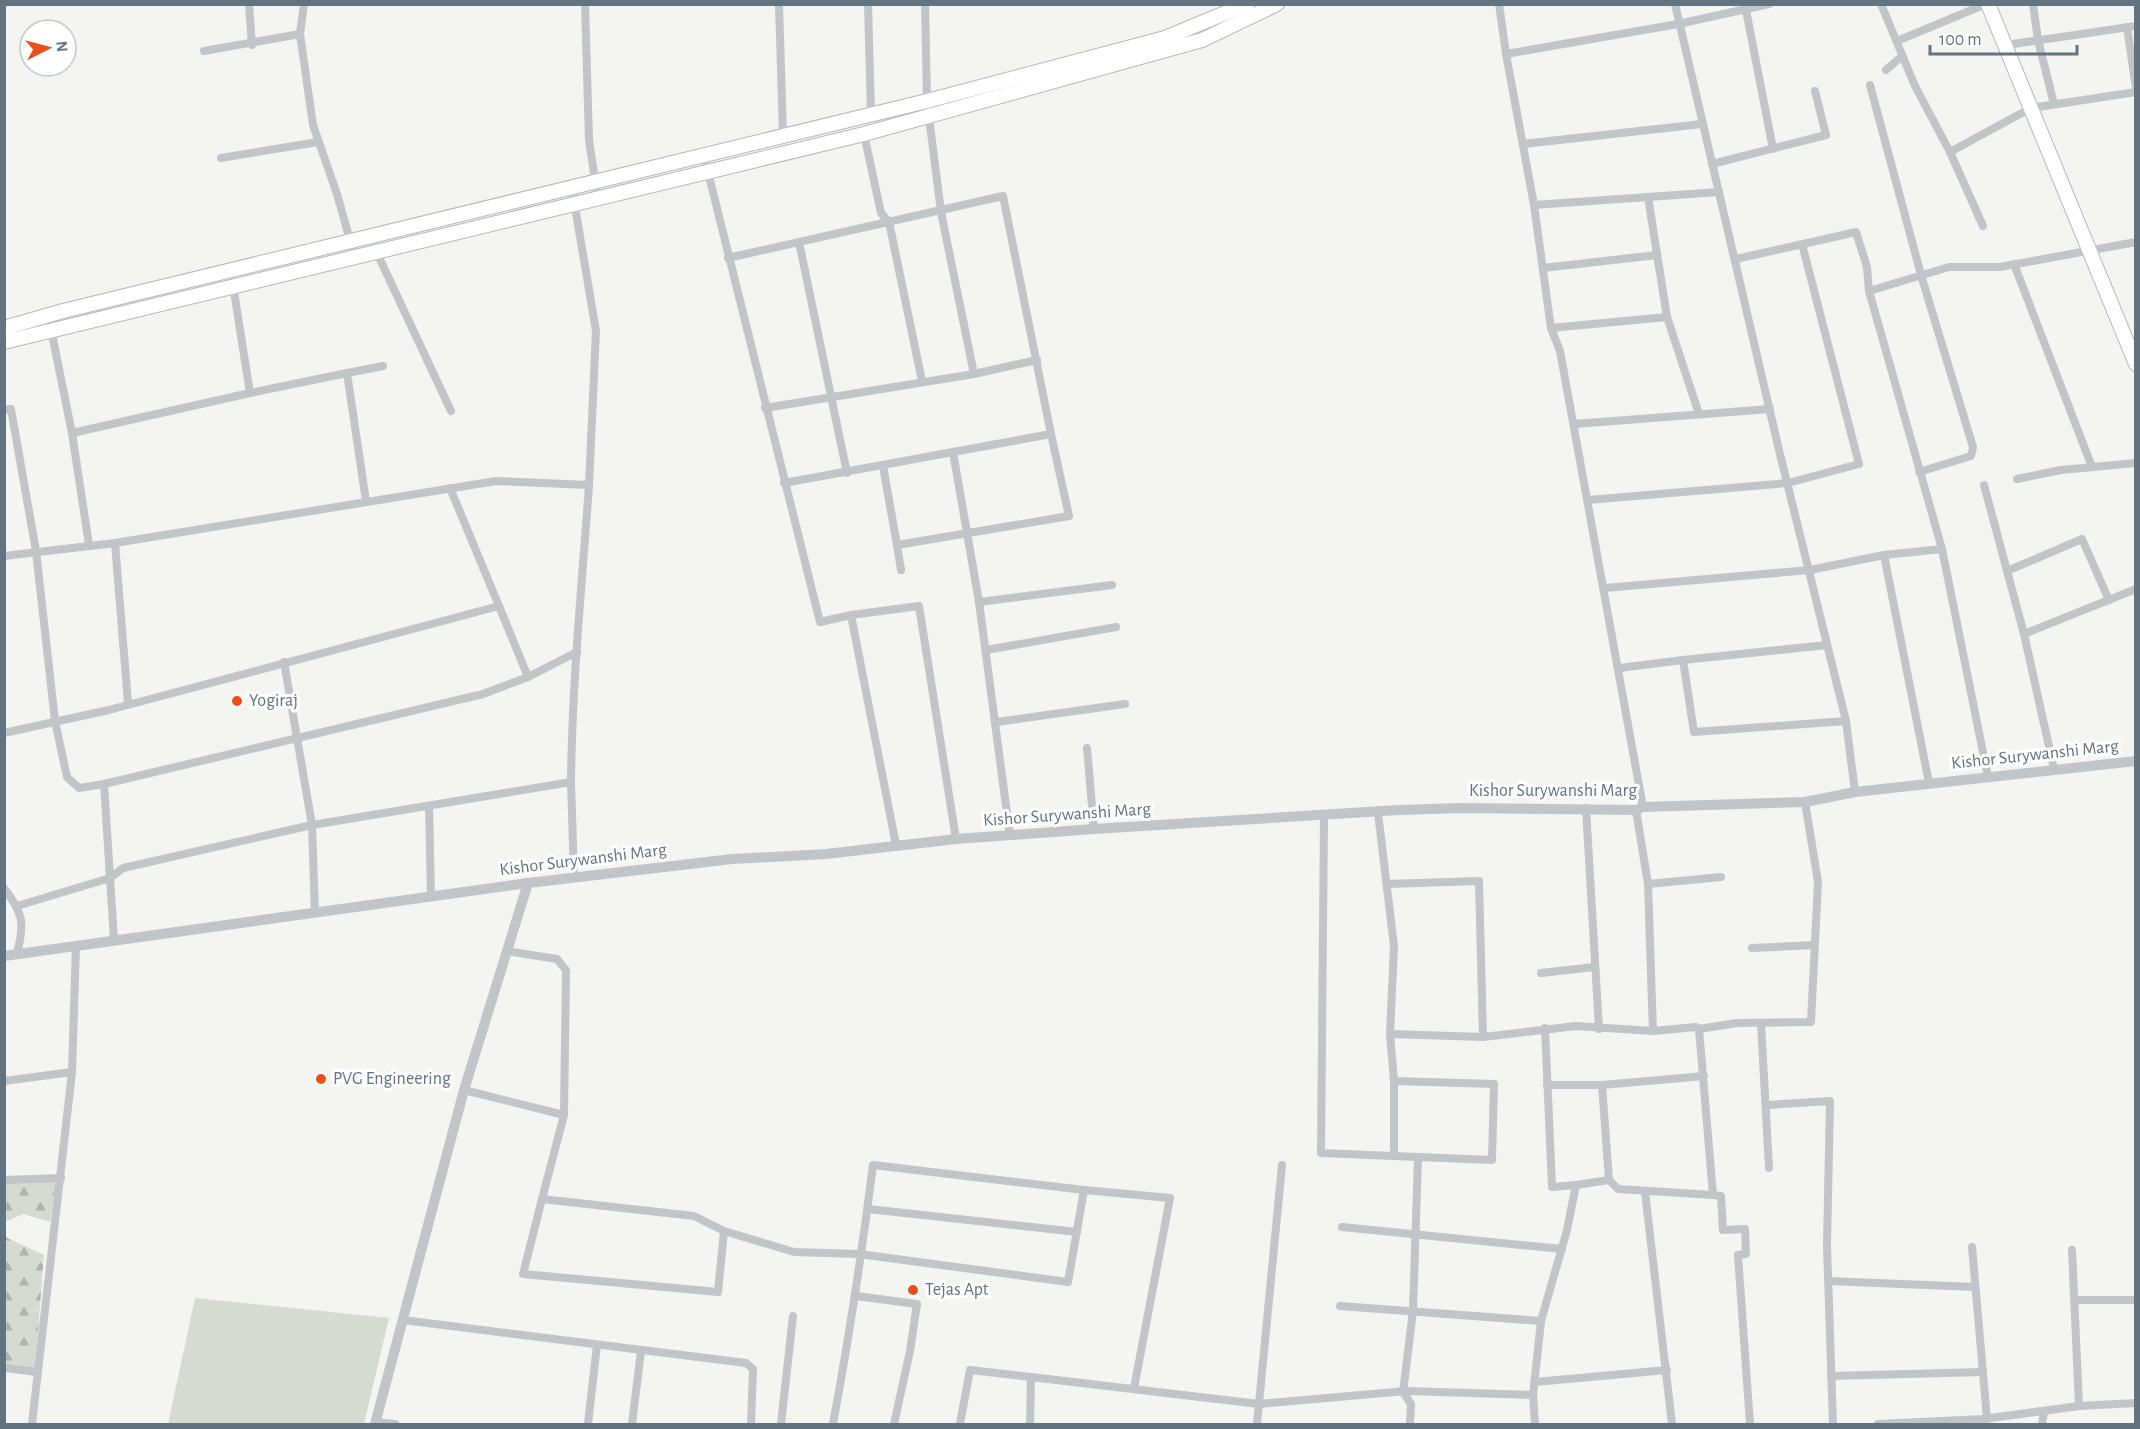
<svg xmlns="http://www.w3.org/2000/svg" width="2140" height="1429" font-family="'Alegreya Sans',sans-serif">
	<defs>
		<pattern id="forest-firs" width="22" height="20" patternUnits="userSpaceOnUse" patternTransform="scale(1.5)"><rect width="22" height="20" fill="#d5dbd1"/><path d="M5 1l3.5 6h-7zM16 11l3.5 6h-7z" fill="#b0b6af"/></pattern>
	</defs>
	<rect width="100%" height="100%" fill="#f4f4f0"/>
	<!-- green -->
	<path fill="#d5dbd1" d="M195,1298L389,1318L364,1424H168Z"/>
	<!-- forest -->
	<g fill="url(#forest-firs)">
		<path d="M57,1181L50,1222L23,1214L5,1222L4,1182Z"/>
		<path d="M4,1231L7,1238L44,1255L35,1369L5,1366Z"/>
	</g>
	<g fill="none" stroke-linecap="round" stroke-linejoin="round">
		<!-- primary casing -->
		<g stroke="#b4b8bc" stroke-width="16">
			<path id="primary" d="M1988,4L2136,364"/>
		</g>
		<!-- trunk casing -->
		<g stroke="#b4b7ba" stroke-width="16">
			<g id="trunk">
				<path d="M4,328L63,311L927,101L1165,38L1247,4"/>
				<path d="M4,342L864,134L1202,40L1277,4"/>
			</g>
		</g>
		<!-- minor -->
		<g stroke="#c1c5c8" stroke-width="8">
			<path d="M249,4L252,45"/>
			<path d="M304,4L300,34L313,125L337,194L355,258"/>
			<path d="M585,4L589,140L598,200"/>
			<path d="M779,4L783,136"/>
			<path d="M868,4L871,114"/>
			<path d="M925,4L927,101L941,212L974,374"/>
			<path d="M1499,4L1506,54L1678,24L1769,4"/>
			<path d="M1675,4L1779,450L1846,721L1855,792"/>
			<path d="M1881,4L1915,86L1950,152L2031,108L2136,92"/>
			<path d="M2033,4L2038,40L2054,104"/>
			<path d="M1746,10L1773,149"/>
			<path d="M2127,27L2136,88"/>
			<path d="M1897,41L1986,4"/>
			<path d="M2006,45L2136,26"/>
			<path d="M204,51L300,34"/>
			<path d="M1506,54L1534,205L1551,328L1560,351L1643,807"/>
			<path d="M1886,70L1902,56"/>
			<path d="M1870,85L1921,275L1973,447L1971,456L1919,472"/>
			<path d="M864,134L881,213L889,222L922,381"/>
			<path d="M1523,144L1702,124"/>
			<path d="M1950,152L1983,226"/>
			<path d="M704,156L820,622L851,615"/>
			<path d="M221,158L318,142"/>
			<path d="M1712,164L1826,135L1815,91"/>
			<path d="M1648,197L1667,317L1699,414"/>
			<path d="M1534,205L1719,192"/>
			<path d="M370,238L451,411"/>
			<path d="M799,242L847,473"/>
			<path d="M728,258L1003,196L1051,434L953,452L979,602L1010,836"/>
			<path d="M1736,259L1856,232L1867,267L1869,291L1942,549"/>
			<path d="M2014,264L2092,467"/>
			<path d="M1543,268L1657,255"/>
			<path d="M1869,291L1949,267H2000L2136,242"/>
			<path d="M1551,328L1667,317"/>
			<path d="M51,329L72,433L89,545"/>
			<path d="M250,393L347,373"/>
			<path d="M765,408L974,374L1037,360"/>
			<path d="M4,410L11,409L36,551L55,721L67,777L79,788L104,784"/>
			<path d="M1574,424L1770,409"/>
			<path d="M72,433L250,393L233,285"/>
			<path d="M883,466L897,545"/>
			<path d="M2017,479L2061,470L2136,463"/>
			<path d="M784,483L953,452"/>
			<path d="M1984,485L2024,634L2054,769"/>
			<path d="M450,488L499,606"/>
			<path d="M1588,500L1788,483L1859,464L1802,244"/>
			<path d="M366,501L347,373L383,366"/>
			<path d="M115,543L128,703"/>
			<path d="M1884,555L1929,783"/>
			<path d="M4,556L115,543L496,481L589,485L596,331L572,189"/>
			<path d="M901,570L897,545L1069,516L1051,434"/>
			<path d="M2007,571L2082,539L2109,600"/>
			<path d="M1605,588L1810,570L1884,555L1942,549L1988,777"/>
			<path d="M979,602L1112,585"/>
			<path d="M2024,634L2136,589"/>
			<path d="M1827,645L1683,660L1694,732L1846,721"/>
			<path d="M986,650L1116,627"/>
			<path d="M284,662L312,825L315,913"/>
			<path d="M1619,668L1683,660"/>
			<path d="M997,722L1125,704"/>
			<path d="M4,733L109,710L499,606L528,677"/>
			<path d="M1087,748L1094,829"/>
			<path d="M571,782C572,682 582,584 589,485"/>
			<path d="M429,806L431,897"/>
			<path d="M1586,808L1599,1029"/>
			<path d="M1636,810L1648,884L1653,1031"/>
			<path d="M1378,813L1394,946L1390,1034L1394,1081V1156"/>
			<path d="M1324,816L1321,1153L1418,1157L1413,1311L1403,1392L1411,1404L1410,1424"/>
			<path d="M896,845L851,615L919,606L956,839"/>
			<path d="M1387,884L1479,881L1483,1037L1390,1034"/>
			<path d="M1648,884L1721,877"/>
			<path d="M4,888C23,913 25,923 17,953"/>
			<path d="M17,906L110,878L123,868L312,825L571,782L574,878"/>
			<path d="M114,940L104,784L483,694L528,677L577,652"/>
			<path d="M1752,948L1815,945"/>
			<path d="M506,951L557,959L566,970L564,1115"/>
			<path d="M1541,973L1594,967"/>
			<path d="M1761,1023L1769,1168"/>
			<path d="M1545,1028L1552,1187L1576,1185"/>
			<path d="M1699,1029L1713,1195L1721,1196L1723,1230L1745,1229L1746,1254L1738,1255L1750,1424"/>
			<path d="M1483,1037L1576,1026L1653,1031L1696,1027L1699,1029L1737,1023L1811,1022L1818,882L1805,802"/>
			<path d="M4,1081L72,1072"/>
			<path d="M1394,1081L1494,1084L1492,1160L1418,1157"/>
			<path d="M1547,1085H1602L1609,1180"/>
			<path d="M1602,1085L1704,1076"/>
			<path d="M464,1090L564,1115L542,1199"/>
			<path d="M1767,1105L1830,1101L1827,1245L1833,1424"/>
			<path d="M4,1180L61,1178"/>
			<path d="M1645,1192L1672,1424"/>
			<path d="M868,1209L1077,1232"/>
			<path d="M1342,1227L1562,1249"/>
			<path d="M724,1231L718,1292L523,1274L542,1199L694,1216L724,1231L794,1252L859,1254L1068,1282L1084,1190L1170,1198L1134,1388"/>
			<path d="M1972,1247L1987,1419"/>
			<path d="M2072,1250L2079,1406"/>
			<path d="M1828,1281L1975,1287"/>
			<path d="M856,1296L917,1304L910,1351L894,1424"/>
			<path d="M2076,1300H2136"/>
			<path d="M1340,1306L1541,1321"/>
			<path d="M403,1320L746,1363L753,1369L751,1424"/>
			<path d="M4,1368L38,1372"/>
			<path d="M1831,1376L1983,1372"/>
			<path d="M1535,1382L1667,1370"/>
			<path d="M1533,1395L1535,1424"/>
			<path d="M375,1422L395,1424"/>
			<path d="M32,1424L72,1072L76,945"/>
			<path d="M588,1424L597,1345"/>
			<path d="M632,1424L641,1351"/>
			<path d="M781,1424L793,1316"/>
			<path d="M833,1424C849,1338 862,1252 873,1165L1084,1190"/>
			<path d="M960,1424L970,1370L1031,1377"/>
			<path d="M1030,1424L1031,1377L1259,1404L1406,1391L1533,1395L1541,1321L1567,1230L1576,1185L1609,1180L1618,1189L1713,1195"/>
			<path d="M1257,1424L1282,1165"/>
			<path d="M1878,1424L1983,1419L2079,1406L2136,1403"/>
			<path d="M2042,1424L2044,1411"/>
		</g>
		<!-- tertiary -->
		<g stroke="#c1c5c8" stroke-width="10">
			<path d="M4,956L528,883L732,859L826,854L956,839L1094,829L1399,810L1461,808L1636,810L1643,807L1805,802L1855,792L2136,761"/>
			<path d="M375,1424L464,1090L528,883"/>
		</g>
		<!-- primary -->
		<use href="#primary" stroke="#fff" stroke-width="14"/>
		<!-- trunk -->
		<use href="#trunk" stroke="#fff" stroke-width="14"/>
	</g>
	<!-- markers -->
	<g fill="#ea4e1a" stroke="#fff" stroke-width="2">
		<circle cx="237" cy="701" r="6"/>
		<circle cx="321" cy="1079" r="6"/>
		<circle cx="913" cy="1290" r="6"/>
	</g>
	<g text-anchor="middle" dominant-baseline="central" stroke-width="6" stroke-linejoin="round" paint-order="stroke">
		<!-- poi labels -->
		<g font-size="18" fill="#627382" stroke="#fff" text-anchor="start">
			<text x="249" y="701">Yogiraj</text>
			<text x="333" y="1079">PVG Engineering</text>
			<text x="925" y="1290">Tejas Apt</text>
		</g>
		<!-- street labels -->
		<g font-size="18" fill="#627382" stroke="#fff">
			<text transform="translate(2035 755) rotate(-6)">Kishor Surywanshi Marg</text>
			<text x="1553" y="791">Kishor Surywanshi Marg</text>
			<text transform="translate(1067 815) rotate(-4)">Kishor Surywanshi Marg</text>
			<text transform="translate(583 860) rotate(-7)">Kishor Surywanshi Marg</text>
		</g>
	</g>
	<!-- border -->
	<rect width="2140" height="1429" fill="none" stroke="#627382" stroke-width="12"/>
	<!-- north arrow -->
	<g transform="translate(48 48) rotate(84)"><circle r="28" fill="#ffffff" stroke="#c0c7cd" stroke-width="1.5"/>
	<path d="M0-4.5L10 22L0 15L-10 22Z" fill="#ea4e1a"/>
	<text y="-9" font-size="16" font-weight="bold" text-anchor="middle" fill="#627382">N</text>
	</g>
	<!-- scale -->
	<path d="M1930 45v9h147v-9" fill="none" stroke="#627382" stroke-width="3"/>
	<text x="1939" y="45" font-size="18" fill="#627382" stroke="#ffffff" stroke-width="4.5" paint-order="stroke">100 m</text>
</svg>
